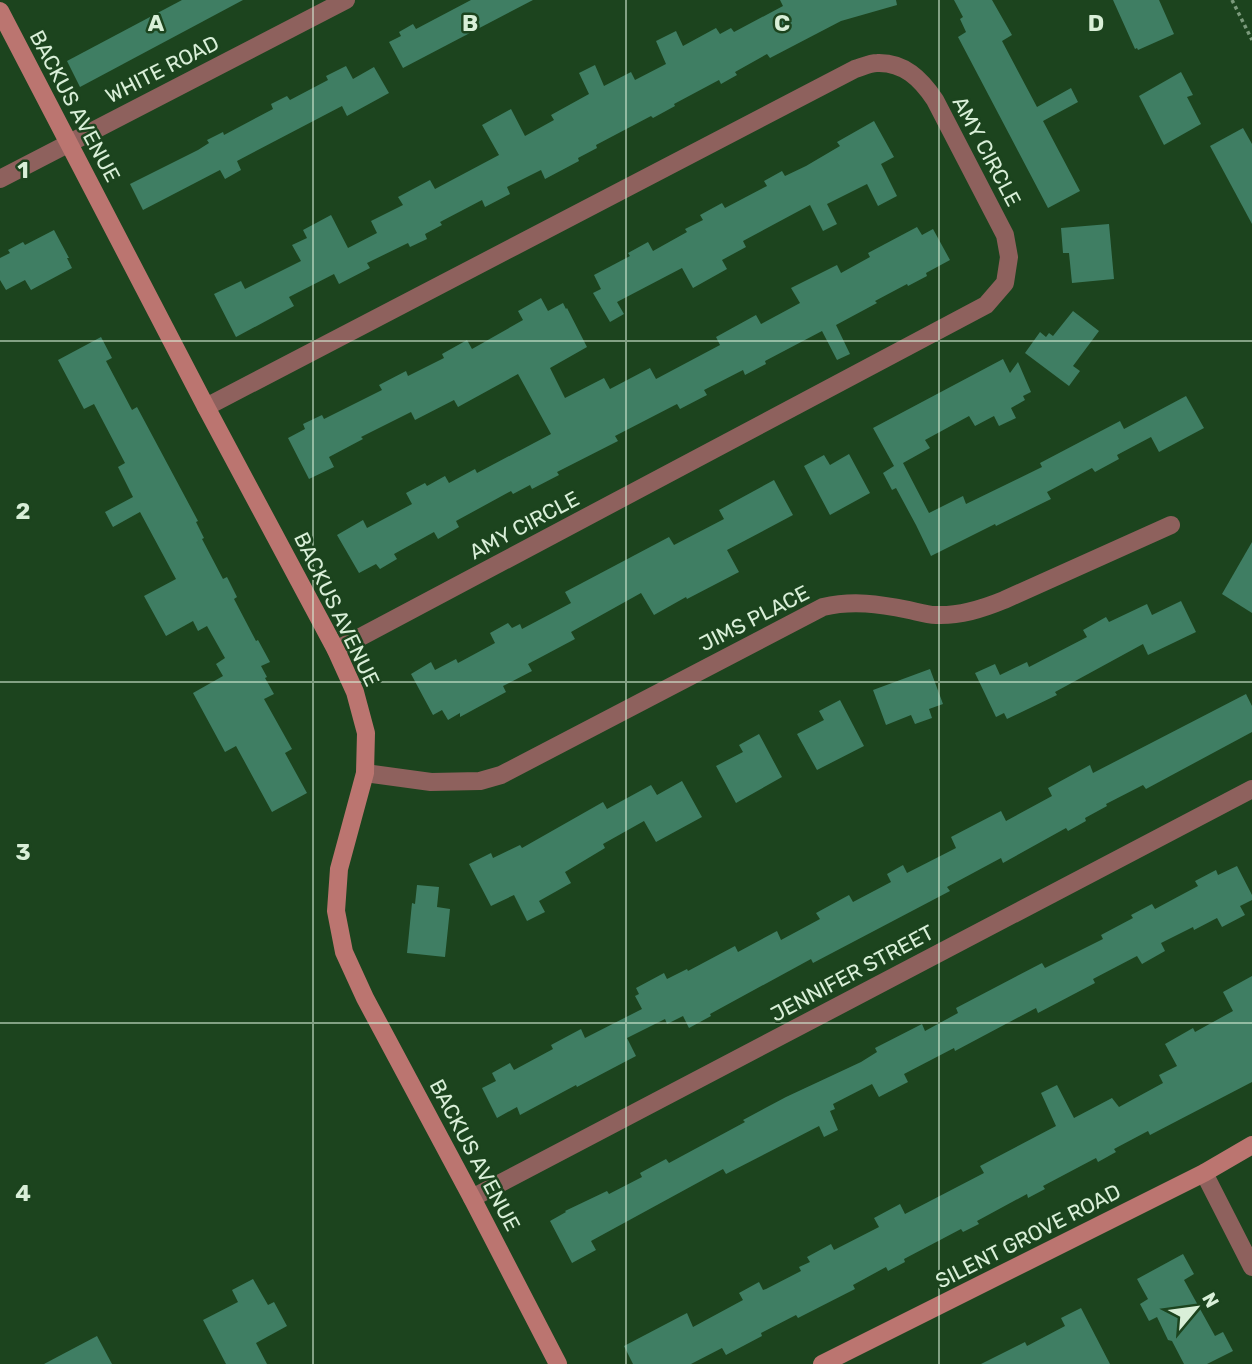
<svg xmlns="http://www.w3.org/2000/svg" width="1252" height="1364" font-family="Rubik,sans-serif">
	<rect width="100%" height="100%" fill="#1c441e"/>
	<!-- building -->
	<g fill="#3f7e63">
		<path d="M182,0H243L80,87L67,61Z"/>
		<path d="M471,0H533L403,68L389,42L401,36L399,32L413,24L416,29Z"/>
		<path d="M780,0H896L897,5L841,21L770,58L767,54L735,72L737,75L721,84L719,80L674,104L675,106L653,118L651,116L596,145L597,148L578,158L579,161L545,179L541,170L507,187L510,194L485,207L482,200L440,222L442,225L425,234L427,239L410,247L408,243L367,263L370,268L339,284L334,274L289,297L294,306L236,337L214,294L241,281L245,289L301,261L292,245L307,238L303,230L331,215L348,248L377,233L371,221L403,205L398,197L430,180L435,189L499,155L482,125L511,109L525,136L554,120L551,115L589,94L579,73L595,65L604,86L631,72L635,80L666,64L656,41L676,31L683,46L716,28L720,34L731,28L734,32L783,6Z"/>
		<path d="M954,0H992L1012,35L1002,41L1037,107L1071,88L1078,102L1043,121L1080,191L1048,208L958,37L966,32L960,19L963,17Z"/>
		<path d="M1113,0H1159L1174,34L1138,50L1137,48L1135,49Z"/>
		<path d="M346,66L353,79L374,67L389,93L347,116L342,106L237,161L241,170L225,179L220,170L143,210L130,184L198,150L209,143L207,140L223,132L224,135L273,109L271,104L287,96L290,100L328,80L326,76Z"/>
		<path d="M1181,72L1193,95L1187,97L1201,124L1164,145L1139,96Z"/>
		<path d="M874,121L894,157L881,164L897,196L878,206L867,184L827,204L837,224L823,231L810,205L743,241L746,247L722,260L727,269L693,288L682,268L617,302L624,314L610,322L593,293L601,289L594,275L630,256L628,253L648,242L653,251L687,232L685,229L703,220L700,215L722,203L725,208L767,186L764,181L782,171L785,176L806,166L840,146L837,142Z"/>
		<path d="M1243,128L1252,144V224L1210,146Z"/>
		<path d="M1109,224L1114,279L1072,283L1069,253H1063L1061,228Z"/>
		<path d="M917,227L922,235L933,229L950,260L926,273L927,276L908,286L907,284L875,301L877,303L836,325L850,354L837,360L822,331L765,361L766,364L745,375L743,370L704,390L707,395L680,409L677,404L615,436L618,441L557,472L559,475L532,489L530,485L513,494L511,491L456,521L459,527L438,539L434,532L394,554L397,559L380,569L376,564L359,573L337,535L363,520L367,528L412,504L406,493L425,483L427,486L445,476L449,483L475,469L477,473L551,434L518,374L458,407L454,400L415,420L411,412L361,437L363,439L329,457L334,467L309,479L288,438L305,429L303,424L322,415L324,419L382,390L379,385L406,371L408,376L444,358L442,354L467,340L472,349L523,320L518,311L541,298L548,311L563,303L566,309L567,308L587,347L550,368L565,398L604,378L610,389L650,368L656,379L720,345L716,337L756,315L761,324L800,303L791,288L837,265L841,273L870,257L868,253Z"/>
		<path d="M54,230L69,258H67L72,268L31,290L25,280L6,290L0,280V258L10,253L8,250L23,242L25,245Z"/>
		<path d="M1073,311L1099,331L1073,366L1080,371L1069,386L1025,353L1040,332L1046,337L1049,333L1053,336Z"/>
		<path d="M101,337L112,358L106,361L132,410L137,407L198,521L196,522L204,538L202,539L223,579L227,577L237,597L234,599L256,641L258,640L270,662L261,666L267,677L265,678L274,694L264,699L292,749L285,753L307,793L272,812L236,746L225,752L193,693L223,676L216,664L225,658L207,626L198,631L193,621L166,636L144,596L176,579L140,512L113,527L105,512L133,497L118,467L125,463L94,404L84,409L58,360Z"/>
		<path d="M1003,359L1010,373L1018,362L1031,392L1023,396L1025,400L1011,408L1016,418L999,426L994,416L975,426L969,416L925,440L930,448L903,463L929,513L963,496L966,504L1042,467L1040,463L1120,421L1124,429L1186,396L1204,428L1159,452L1151,437L1117,455L1119,459L1095,472L1092,468L1047,492L1051,499L996,526L995,524L931,556L916,525L896,488L892,490L883,473L894,466L873,428Z"/>
		<path d="M849,454L870,493L830,515L804,466L824,455L830,465Z"/>
		<path d="M774,480L793,515L727,550L739,572L687,599L686,597L654,615L641,593L571,632L575,639L528,664L532,671L503,686L506,692L460,717V713L448,720L442,710L433,715L411,674L431,662L435,670L456,659L458,663L495,643L490,633L508,623L512,628L520,624L522,629L571,603L565,592L669,537L674,545L724,519L719,510Z"/>
		<path d="M1252,542V613L1222,594Z"/>
		<path d="M1181,601L1196,632L1148,655L1143,644L1055,692L1057,695L1007,719L1004,713L996,717L975,673L995,664L1000,675L1027,662L1029,667L1087,637L1083,630L1106,617L1109,622L1147,604L1152,615Z"/>
		<path d="M930,669L943,704L929,709L932,718L915,724L911,715L886,725L873,690Z"/>
		<path d="M1246,694L1252,706V732L1146,789L1143,785L1106,804L1107,806L1085,818L1086,821L1068,831L1066,828L1003,863L1001,858L947,887L950,891L813,963L811,959L710,1014L711,1016L689,1028L683,1016L667,1024L665,1019L627,1038L636,1056L577,1087L576,1085L520,1115L517,1107L497,1118L482,1088L496,1081L492,1073L510,1063L514,1070L553,1049L551,1045L581,1029L585,1038L642,1009L635,996L639,994L636,988L664,973L667,979L687,969L688,971L735,946L738,952L777,931L781,940L820,919L816,913L849,895L853,902L891,882L887,874L903,865L907,873L956,848L951,837L1001,811L1006,821L1052,796L1048,788L1090,765L1093,773Z"/>
		<path d="M840,700L864,746L817,770L797,734L824,720L819,711Z"/>
		<path d="M759,734L782,777L736,803L716,766L743,752L739,745Z"/>
		<path d="M682,781L702,817L656,842L644,821L603,844L605,848L565,872L571,883L539,901L545,912L527,921L514,895L491,906L469,864L491,853L493,858L520,845L522,848L603,802L607,809L651,785L657,795Z"/>
		<path d="M1237,866L1252,895V900L1240,906L1245,915L1222,927L1217,918L1194,930L1193,927L1161,943L1165,951L1142,964L1137,956L1093,979L1095,983L1038,1013L1036,1008L955,1051L954,1048L904,1074L908,1082L879,1097L872,1084L833,1104L835,1109L830,1111L838,1130L824,1137L819,1126L726,1174L723,1169L591,1241L596,1250L572,1263L550,1221L566,1212L565,1211L607,1191L609,1194L642,1177L640,1173L666,1159L669,1163L745,1122L743,1120L786,1097L861,1062L877,1052L875,1048L922,1024L925,1031L958,1013L956,1008L1042,963L1045,968L1103,939L1101,935L1133,918L1131,915L1152,904L1155,909L1198,886L1195,881L1216,870L1218,875Z"/>
		<path d="M417,885L439,887L437,907L450,909L445,957L407,953L412,903L415,904Z"/>
		<path d="M1252,976V1082L1150,1135L1148,1131L1114,1149L1116,1152L1098,1162L1096,1158L1077,1168L1043,1186L1045,1189L1028,1198L1027,1194L977,1221L979,1224L963,1232L961,1229L904,1259L905,1262L888,1271L886,1267L853,1285L855,1289L798,1318L796,1315L761,1333L762,1336L726,1355L722,1348L691,1364H633L624,1346L687,1313L693,1327L743,1300L739,1293L759,1282L763,1290L766,1289L801,1271L799,1267L810,1262L807,1257L831,1244L834,1250L879,1227L874,1218L900,1204L905,1214L984,1173L980,1166L1056,1126L1041,1093L1057,1085L1074,1118L1112,1098L1119,1107L1163,1083L1159,1075L1177,1066L1165,1044L1193,1028L1195,1032L1233,1011L1223,992Z"/>
		<path d="M1183,1254L1194,1274L1184,1280L1215,1336L1223,1332L1233,1351L1207,1364H1184L1172,1341L1168,1340L1157,1317L1149,1321L1140,1304L1148,1299L1137,1279Z"/>
		<path d="M253,1279L268,1305L274,1302L287,1326L256,1343L267,1364H226L203,1320L238,1302L232,1290Z"/>
		<path d="M1081,1308L1110,1364H981L1025,1342L1027,1346L1065,1326L1061,1318Z"/>
		<path d="M97,1336L112,1364H44Z"/>
	</g>
	<g fill="none" stroke-linecap="round" stroke-linejoin="round">
		<!-- path -->
		<path stroke="#7b9a7c" stroke-width="3.5" stroke-dasharray="3.5 3.5" stroke-linecap="butt" d="M1232,0L1252,40"/>
		<!-- street -->
		<g stroke="#8e615d" stroke-width="18">
			<path d="M0,179L346,0"/>
			<path d="M206,407L855,69C862,67 870,63 877,63C904,62 921,79 935,100L1005,235L1009,257L1005,283L986,305L336,650"/>
			<path d="M365,773L431,782L480,781L501,775L823,607C853,600 879,604 909,610C918,612 927,615 936,615C960,616 982,609 1004,600L1171,525"/>
			<path d="M1204,1173L1252,1267"/>
			<path d="M472,1198L1252,789"/>
		</g>
		<!-- secondary -->
		<g stroke="#bb7570" stroke-width="18">
			<path d="M0,11L206,407L336,650L355,692L366,733L365,773L339,869L336,911L344,952L365,998L472,1198L558,1364"/>
			<path d="M822,1364L1204,1173L1252,1145"/>
		</g>
	</g>
	<!-- grid -->
	<path fill="none" stroke="#d9efd8" stroke-width="2" stroke-opacity="0.55" d="M313,0V1364M626,0V1364M939,0V1364M0,341H1252M0,682H1252M0,1023H1252"/>
	<g text-anchor="middle" dominant-baseline="central" stroke-width="5" stroke-linejoin="round" paint-order="stroke">
		<!-- street labels -->
		<g font-size="21" fill="#d9efd8" stroke="#1c441e">
			<text transform="translate(162 69) rotate(-27)">WHITE ROAD</text>
			<text transform="translate(75 106) rotate(62)">BACKUS AVENUE</text>
			<text transform="translate(987 151) rotate(62)">AMY CIRCLE</text>
			<text transform="translate(524 525) rotate(-28)">AMY CIRCLE</text>
			<text transform="translate(337 609) rotate(64)">BACKUS AVENUE</text>
			<text transform="translate(754 618) rotate(-27)">JIMS PLACE</text>
			<text transform="translate(852 973) rotate(-28)">JENNIFER STREET</text>
			<text transform="translate(475 1155) rotate(62)">BACKUS AVENUE</text>
			<text transform="translate(1028 1236) rotate(-27)">SILENT GROVE ROAD</text>
		</g>
	</g>
	<g font-size="23" text-anchor="middle" font-weight="bold" fill="#d9efd8" stroke="#1c441e" stroke-width="5" stroke-linejoin="round" paint-order="stroke">
		<text x="156" y="31">A</text>
		<text x="470" y="31">B</text>
		<text x="782" y="31">C</text>
		<text x="1096" y="31">D</text>
		<text x="23" y="178">1</text>
		<text x="23" y="519">2</text>
		<text x="23" y="860">3</text>
		<text x="23" y="1201">4</text>
	</g>
	<!-- north arrow -->
	<g transform="translate(1196 1308) rotate(61)" stroke="#1c441e" stroke-width="5" paint-order="stroke">
	<path d="M0-5L12 26L0 18L-12 26Z" fill="#d9efd8"/>
	<text y="-10" font-size="19" font-weight="bold" text-anchor="middle" fill="#d9efd8">N</text>
	</g>
</svg>
